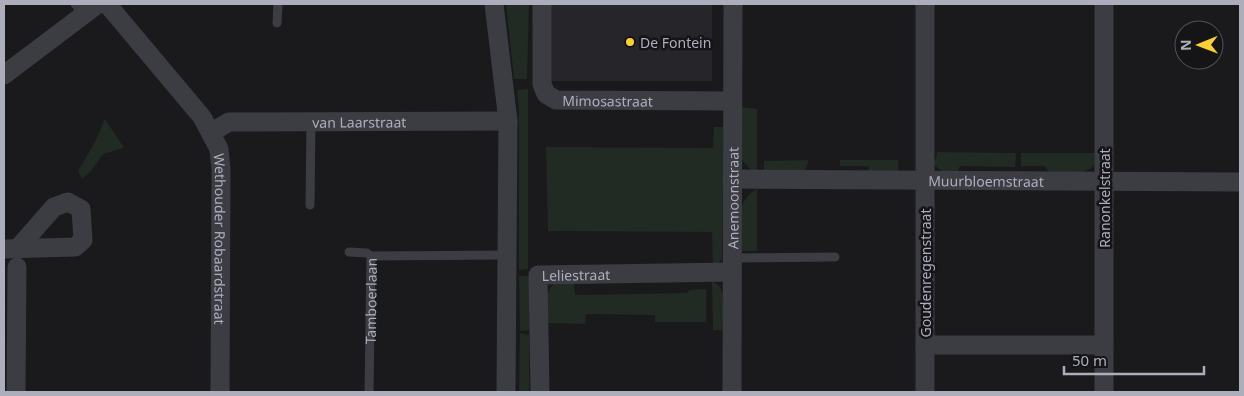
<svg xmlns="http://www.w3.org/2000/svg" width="1244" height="396" font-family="'Noto Sans',sans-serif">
	<rect width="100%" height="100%" fill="#1a191c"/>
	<!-- built -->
	<rect fill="#262529" x="548" y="4" width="164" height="77"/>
	<!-- green -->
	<g fill="#212a23">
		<path d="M506,4H529L527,79H514Z"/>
		<path d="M528,89V269L519,270V110L517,90Z"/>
		<path d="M741,107L757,109V172L751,170L742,160Z"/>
		<path d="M105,119L124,148L103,154L91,171L82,179L78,171L95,142Z"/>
		<path d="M714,127H724L722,259L713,269L712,232L548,231L546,147L713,148Z"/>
		<path d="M937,152L1016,153L1015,167L960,166L957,173C946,174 936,170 931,160L936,159Z"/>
		<path d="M1021,153H1095L1094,157H1099C1089,179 1069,173 1049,172L1045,166H1021Z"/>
		<path d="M809,160L804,172L764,173V161Z"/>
		<path d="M840,160H898V173L869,172V166H840Z"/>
		<path d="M757,189V251H741C741,229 734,200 757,189Z"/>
		<path d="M519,276H530L529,330L520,331Z"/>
		<path d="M558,281L574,282L575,295L688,293L689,290L706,289V322H655V315L586,314L585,324L547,323C547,307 542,290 558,281Z"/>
		<path d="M712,282C729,285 723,318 722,330H713Z"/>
		<path d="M520,333L529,335V392H519Z"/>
	</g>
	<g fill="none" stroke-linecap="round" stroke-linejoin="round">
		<!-- lane -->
		<g stroke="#3c3c43" stroke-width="9">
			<path d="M75,4L84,15"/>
			<path d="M277,23L278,4"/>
			<path d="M310,205L311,122"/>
			<path d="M349,252L367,253L371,256"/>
			<path d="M732,258L835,257"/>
			<path id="s1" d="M369,392L371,256L507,255"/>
		</g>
		<!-- street -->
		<g stroke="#3c3c43" stroke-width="19">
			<path id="s2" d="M107,4L202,117L219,149L221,169L220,392"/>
			<path d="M494,4L508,121L506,392"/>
			<path id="s3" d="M542,4V84L546,94L556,100L732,101"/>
			<path d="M1104,4V392"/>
			<path d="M4,75L98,4"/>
			<path id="s4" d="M212,132L229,122L508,121"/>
			<path id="s5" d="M732,179L1240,182"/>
			<path d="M4,249L75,247L83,240L81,209L68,202L54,207L18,248"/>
			<path d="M925,345H1104"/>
			<path d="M16,392L17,267"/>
			<path id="s6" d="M540,392L538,275L732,272"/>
			<path id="s7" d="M732,392L733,4"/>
			<path d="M925,392V4"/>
		</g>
	</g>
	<!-- markers -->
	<circle fill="#f8d235" stroke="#151417" stroke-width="2" cx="630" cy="42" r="5"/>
	<g text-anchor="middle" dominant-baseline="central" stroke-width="5" stroke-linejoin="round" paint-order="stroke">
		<!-- poi labels -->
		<g font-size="14" fill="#acaebc" stroke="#151417" text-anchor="start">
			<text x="640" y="42">De Fontein</text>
		</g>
		<!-- street labels -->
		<g font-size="14" fill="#acaebc" stroke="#151417">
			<text stroke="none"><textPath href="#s3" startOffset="154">Mimosastraat</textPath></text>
			<text stroke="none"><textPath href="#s4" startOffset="150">van Laarstraat</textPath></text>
			<text stroke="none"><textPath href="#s5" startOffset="254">Muurbloemstraat</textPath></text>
			<text stroke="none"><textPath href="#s7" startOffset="194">Anemoonstraat</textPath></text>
			<text transform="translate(1104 198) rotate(-90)">Ranonkelstraat</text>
			<text stroke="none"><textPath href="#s2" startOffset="274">Wethouder Robaardstraat</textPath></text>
			<text transform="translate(925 273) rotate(-90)">Goudenregenstraat</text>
			<text stroke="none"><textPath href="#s6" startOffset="155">Leliestraat</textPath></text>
			<text stroke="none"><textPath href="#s1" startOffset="91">Tamboerlaan</textPath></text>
		</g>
	</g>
	<!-- border -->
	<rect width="1244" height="396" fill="none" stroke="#acaebc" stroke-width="10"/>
	<!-- north arrow -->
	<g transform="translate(1199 45) rotate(269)"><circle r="24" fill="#151417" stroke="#515259"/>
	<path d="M0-4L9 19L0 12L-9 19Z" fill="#f8d235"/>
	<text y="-8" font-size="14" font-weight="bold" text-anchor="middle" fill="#acaebc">N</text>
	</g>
	<!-- scale -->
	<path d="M1064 366v8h140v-8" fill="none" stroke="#acaebc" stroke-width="2.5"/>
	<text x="1072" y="366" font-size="15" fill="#acaebc" stroke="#151417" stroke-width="4" paint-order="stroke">50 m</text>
</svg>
